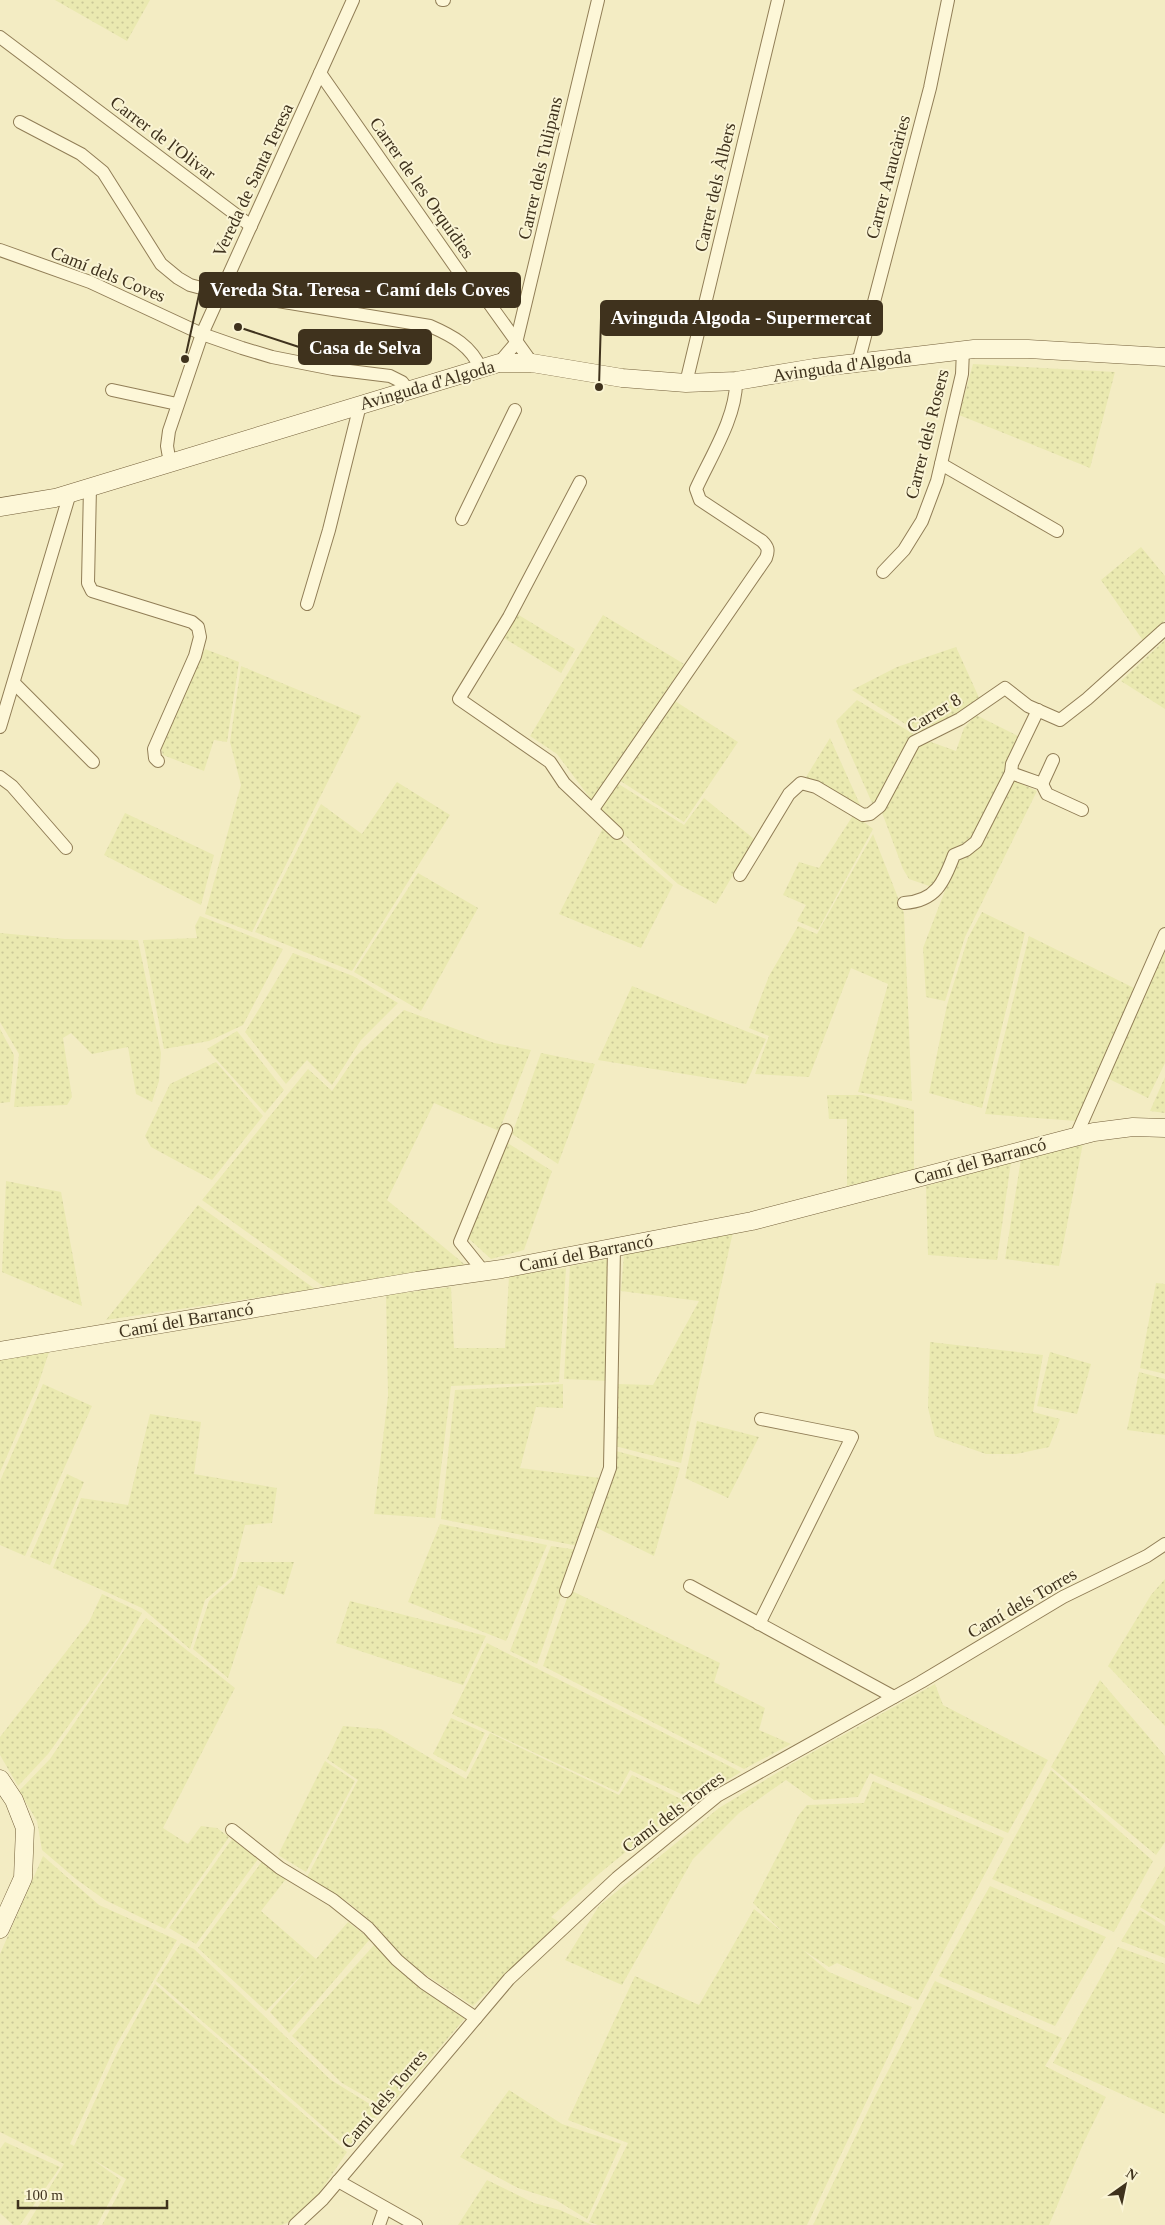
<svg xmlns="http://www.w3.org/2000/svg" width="1165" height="2225" font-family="Georgia,serif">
	<defs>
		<pattern id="farmland-dots" width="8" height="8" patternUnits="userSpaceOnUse" patternTransform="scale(1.25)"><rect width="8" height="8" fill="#eae9b0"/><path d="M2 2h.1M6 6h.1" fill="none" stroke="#cac897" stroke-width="1.8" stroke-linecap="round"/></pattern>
	</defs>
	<rect width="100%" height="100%" fill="#f3ecc3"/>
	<!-- farmland -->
	<g fill="url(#farmland-dots)">
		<path d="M55,0H150L127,41Z"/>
		<path d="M973,364L1115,372L1090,468L959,415Z"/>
		<path d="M1141,547L1165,576V620L1144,642L1101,580Z"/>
		<path d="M517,614L575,649L561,673L504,638Z"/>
		<path d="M603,615L684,664L593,802L557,754L530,736Z"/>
		<path d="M1165,640V709L1121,681Z"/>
		<path d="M956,647L981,702L921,734L852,690L897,667Z"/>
		<path d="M205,649L239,662L227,742L214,740L204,771L163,755L161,746Z"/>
		<path d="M241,666L361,716L252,932L205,914L241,785L230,742Z"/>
		<path d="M672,699L738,742L684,822L619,780Z"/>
		<path d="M857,700L915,735L878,799L872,803L836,721Z"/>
		<path d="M976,715L1020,737L1005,776L973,840L935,888L909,879L903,869L881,810L916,745L931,742L956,751L964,728Z"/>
		<path d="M830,738L862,809L860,810L806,777Z"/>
		<path d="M1011,779L1037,791L965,937L945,1001L926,997L923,948L957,859L979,844Z"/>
		<path d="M397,782L450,815L352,971L255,932L321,804L362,834Z"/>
		<path d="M617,783L684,825L704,798L754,839L716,904L678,884L597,810Z"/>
		<path d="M125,813L214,855L201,905L104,855Z"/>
		<path d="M854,814L873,829L818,930L797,921L806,905L783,895L799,862L819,868Z"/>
		<path d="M604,826L673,885L641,948L559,914Z"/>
		<path d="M873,834L904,913L912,1101L858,1092L888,984L851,968L809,1077L755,1074L769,1036L749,1028L769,976L798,926L817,934Z"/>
		<path d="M418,873L478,908L421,1011L354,972Z"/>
		<path d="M982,912L1025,933L982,1108L929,1093L947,1005L968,938Z"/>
		<path d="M200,916L283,949L243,1025L209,1041L164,1049L143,940L197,938L195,926Z"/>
		<path d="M0,933L65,939L138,940L161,1053L159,1081L152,1102L136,1094L128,1047L92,1054L71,1033L63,1038L72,1097L67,1105L14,1107L19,1054L0,1022Z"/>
		<path d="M1029,936L1134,988L1076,1121L985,1114Z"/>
		<path d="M1165,944V1063L1148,1098L1107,1078Z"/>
		<path d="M293,953L353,976L398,1003L361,1040L332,1085L307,1060L286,1084L245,1032Z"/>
		<path d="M632,986L766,1039L746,1084L598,1060Z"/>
		<path d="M404,1010L494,1043L531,1050L499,1131L434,1103L387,1200L469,1268L327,1289L202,1200L308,1069L332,1091L356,1056Z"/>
		<path d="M0,1029L14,1055L10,1102L0,1103Z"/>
		<path d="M237,1031L284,1090L265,1113L207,1049Z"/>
		<path d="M541,1053L595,1064L558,1164L512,1134Z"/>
		<path d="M216,1062L263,1116L212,1180L151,1147L145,1136L170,1084Z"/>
		<path d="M1165,1077V1113L1150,1111Z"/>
		<path d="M827,1095H862L914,1110V1172L847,1186V1119H829Z"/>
		<path d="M506,1142L552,1171L524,1250L491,1259L467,1237Z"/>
		<path d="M1083,1143L1059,1266L1005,1259L1021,1159Z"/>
		<path d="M1011,1162L997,1260L928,1255L926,1186Z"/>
		<path d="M6,1181L61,1192L82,1306L2,1272Z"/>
		<path d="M198,1205L315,1289L106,1320Z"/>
		<path d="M733,1232L681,1463L615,1446L616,1384L653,1385L699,1301L621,1291L624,1255Z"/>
		<path d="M608,1259V1381L564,1379L570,1266Z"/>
		<path d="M566,1268L559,1382L451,1386L435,1518L374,1514L388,1396L386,1295L451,1287L454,1348H505L509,1276Z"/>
		<path d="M1156,1283L1165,1284V1374L1140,1368Z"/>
		<path d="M930,1342L1043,1355L1033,1412L1060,1419L1049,1447L1016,1454H986L935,1436L928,1408Z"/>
		<path d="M50,1349L38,1385L0,1472V1358Z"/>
		<path d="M1050,1352L1091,1364L1077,1414L1037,1406Z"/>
		<path d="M1139,1372L1165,1379V1435L1127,1430Z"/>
		<path d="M43,1384L92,1406L25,1556L0,1545V1481Z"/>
		<path d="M563,1384V1408L536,1407L520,1468L600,1478L578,1546L441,1519L455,1390Z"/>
		<path d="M150,1414L201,1422L194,1474L277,1488L272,1523L245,1525L232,1577L205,1600L190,1649L142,1608L53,1568L81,1498L128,1505Z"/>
		<path d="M697,1421L759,1437L728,1498L685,1478Z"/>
		<path d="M616,1451L680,1468L654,1556L595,1527Z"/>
		<path d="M67,1474L84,1482L50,1565L30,1557Z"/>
		<path d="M440,1524L547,1545L506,1641L408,1602Z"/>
		<path d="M551,1546L577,1550L537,1664L510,1651Z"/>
		<path d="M240,1562H294L284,1595L258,1585L228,1678L193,1649L209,1601L235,1578Z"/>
		<path d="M1165,1579V1726L1108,1666L1151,1595Z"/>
		<path d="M570,1590L720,1663L714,1682L765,1708L759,1730L791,1744L744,1769L543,1666Z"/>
		<path d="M102,1594L142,1613L118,1657L48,1754L18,1786L0,1755V1737L89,1622Z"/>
		<path d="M350,1601L486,1636L463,1685L336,1643Z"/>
		<path d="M146,1618L235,1688L163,1828L188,1844L201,1826L217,1828L229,1837L165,1929L105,1900L76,1879L42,1850L37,1821L19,1791L50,1759Z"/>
		<path d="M487,1643L741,1772L694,1800L630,1770L618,1792L452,1714Z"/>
		<path d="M1100,1680L1165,1756V1842L1156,1855L1051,1767Z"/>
		<path d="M935,1684L943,1705L1048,1760L1008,1833L870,1773L858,1797L814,1800L786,1780L739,1813L693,1859L622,1985L565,1960L599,1906L719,1808L795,1762Z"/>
		<path d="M451,1718L485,1733L466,1772L433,1754Z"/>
		<path d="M343,1726L381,1729L466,1779L490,1733L619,1795L632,1775L687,1802L600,1873L551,1917L559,1922L473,2006L408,1963L375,1925L348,1902L307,1877L358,1780L327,1759Z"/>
		<path d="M325,1761L355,1781L306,1872L278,1855Z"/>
		<path d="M1051,1770L1153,1861L1114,1932L992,1879Z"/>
		<path d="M873,1781L1004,1838L918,2000L837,1963L829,1967L803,1950L829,1972L912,2007L807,2225H598L589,2222L628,2143L568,2120L635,1976L699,2005L754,1909L785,1934L753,1903L798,1816L807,1805L864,1803Z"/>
		<path d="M232,1839L258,1859L196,1944L169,1928Z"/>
		<path d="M43,1856L99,1905L177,1940L115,2047L70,2144L74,2146L118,2051L155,1984L347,2152L316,2198L287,2223L282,2225H102L126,2179L92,2159L121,2180L97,2225H27L64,2164L0,2132V1954Z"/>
		<path d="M263,1860L286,1879L261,1911L316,1959L348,1922L370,1939L289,2033L270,2012L307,1969L266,2011L198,1948Z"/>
		<path d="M1165,1866V1922L1140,1907Z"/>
		<path d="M990,1886L1106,1937L1055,2026L939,1976Z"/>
		<path d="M1140,1910L1165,1926V1958L1121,1941Z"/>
		<path d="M181,1943L194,1949L331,2080L381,2111L349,2149L156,1981Z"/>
		<path d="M375,1944L466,2017L387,2109L342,2083L292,2036Z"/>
		<path d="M1118,1947L1165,1964V2114L1053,2063Z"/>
		<path d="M935,1981L1062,2038L1045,2066L1106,2097L1084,2142L1049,2225H813L876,2094Z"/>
		<path d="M509,2090L562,2124L621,2144L587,2219L556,2200L518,2188L460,2157Z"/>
		<path d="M5,2142L60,2167L20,2225H13L0,2213V2149Z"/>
		<path d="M487,2180L534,2203L560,2210L592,2225H458Z"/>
	</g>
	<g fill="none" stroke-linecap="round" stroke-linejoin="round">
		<!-- street casing -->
		<g stroke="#917e57" stroke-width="14">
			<g id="street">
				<path d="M442,0H444"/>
				<path d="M0,37L251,226"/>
				<path d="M320,73L466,282L486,299L532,363"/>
				<path d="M20,122L81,154L103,172L161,264L178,278L190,285L205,289L430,326C453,336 471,346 481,369"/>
				<path d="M0,250L90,282L202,334L242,348L272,357L333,369L390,376L402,382L409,391"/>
				<path d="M499,363L516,343L598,0"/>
				<path d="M858,363L930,88L948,0"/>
				<path d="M686,383L778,0"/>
				<path d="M112,390L177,404"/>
				<path d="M170,463L167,446L169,431L202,334L353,0"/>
				<path d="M941,464L1057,531"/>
				<path d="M580,482L509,617L459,699L550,762L564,783L617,833"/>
				<path d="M90,487L88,583L92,591L192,622L198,627L200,637L195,656L154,749L155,758L158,761"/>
				<path d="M462,519L515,410"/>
				<path d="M883,572L904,550L922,521L937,481L962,374L963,350"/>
				<path d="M307,604L329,530L360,405"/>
				<path d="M14,683L93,762"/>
				<path d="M0,727L70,493"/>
				<path d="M1011,773L1012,764L1038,710"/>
				<path d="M0,777L12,786L66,848"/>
				<path d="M1042,784L1053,760"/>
				<path d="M593,809L766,558C769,550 768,547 762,541L700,500L696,489C710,458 737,416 736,381"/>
				<path d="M740,875L789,794L801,783L816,787L863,815L870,814L880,806L914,742L960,719L1005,688L1028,706L1060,720L1087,699L1165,629"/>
				<path d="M904,903C936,901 944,882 954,855L966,850L976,842L1011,773L1042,784L1047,794L1082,810"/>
				<path d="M1076,1136L1165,934"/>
				<path d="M484,1272L460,1242L506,1130"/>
				<path d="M690,1586L894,1697"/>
				<path d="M566,1591L610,1468L614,1248"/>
				<path d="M759,1624L852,1437L761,1419"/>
				<path d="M232,1830L280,1868L333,1900L368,1928L397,1960L424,1983L476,2018"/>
				<path d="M338,2181L416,2225"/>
				<path d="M295,2225L323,2199L509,1979L617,1878L717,1796L921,1682L1063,1597L1147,1556L1165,1544"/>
				<path d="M379,2225L385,2208"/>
			</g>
		</g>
		<!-- secondary casing -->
		<g stroke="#735f3a" stroke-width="19">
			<g id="secondary">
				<path d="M0,507L55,498L499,363H532L622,378L686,383L736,381L814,368L974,349H1028L1165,357"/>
				<path d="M0,1351L417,1281L502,1269L752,1221L1094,1132L1133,1127L1165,1128"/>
				<path d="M0,1779L14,1800L25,1828L23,1878L0,1929"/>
			</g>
		</g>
		<!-- street -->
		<use href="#street" stroke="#fdf7d8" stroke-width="12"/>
		<!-- secondary -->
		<use href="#secondary" stroke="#fdf7d8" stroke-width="18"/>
	</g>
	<g text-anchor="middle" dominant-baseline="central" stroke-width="4" stroke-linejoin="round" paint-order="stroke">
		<!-- street labels -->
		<g font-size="18" fill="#3f321d" stroke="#faf4d4">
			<text transform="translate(163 138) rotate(37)">Carrer de l'Olivar</text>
			<text transform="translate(540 168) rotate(-77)">Carrer dels Tulipans</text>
			<text transform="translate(888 177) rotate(-75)">Carrer Araucàries</text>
			<text transform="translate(253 180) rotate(-65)">Vereda de Santa Teresa</text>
			<text transform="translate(715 187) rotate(-77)">Carrer dels Àlbers</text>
			<text transform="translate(422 188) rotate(55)">Carrer de les Orquídies</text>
			<text transform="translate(108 274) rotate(22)">Camí dels Coves</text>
			<text transform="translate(842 366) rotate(-8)">Avinguda d'Algoda</text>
			<text transform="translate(427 385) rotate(-16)">Avinguda d'Algoda</text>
			<text transform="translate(927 434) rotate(-76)">Carrer dels Rosers</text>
			<text transform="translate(934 713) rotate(-31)">Carrer 8</text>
			<text transform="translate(980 1161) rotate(-15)">Camí del Barrancó</text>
			<text transform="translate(586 1253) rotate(-11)">Camí del Barrancó</text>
			<text transform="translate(186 1320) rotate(-10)">Camí del Barrancó</text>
			<text transform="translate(1022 1603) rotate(-30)">Camí dels Torres</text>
			<text transform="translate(673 1812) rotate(-37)">Camí dels Torres</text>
			<text transform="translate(384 2099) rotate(-50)">Camí dels Torres</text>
		</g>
	</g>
	<!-- callouts -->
	<path fill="none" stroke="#3f321d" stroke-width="2" d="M185 359L200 290M599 387L601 318M238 327L299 347"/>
	<g fill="#3f321d" stroke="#faf4d4" stroke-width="2">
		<circle cx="185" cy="359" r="5"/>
		<circle cx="599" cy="387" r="5"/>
		<circle cx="238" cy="327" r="5"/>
	</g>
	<g fill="#3f321d" stroke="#3f321d" stroke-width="2">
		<rect x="200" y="273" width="320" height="34" rx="5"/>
		<rect x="601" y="301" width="281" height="34" rx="5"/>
		<rect x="299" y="330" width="132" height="34" rx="5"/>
	</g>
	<g font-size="19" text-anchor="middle" font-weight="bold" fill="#fff">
		<text x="360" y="296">Vereda Sta. Teresa - Camí dels Coves</text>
		<text x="741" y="324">Avinguda Algoda - Supermercat</text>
		<text x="365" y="354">Casa de Selva</text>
	</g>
	<!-- north arrow -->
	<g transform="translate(1125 2185) rotate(33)" stroke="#faf4d4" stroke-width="4" paint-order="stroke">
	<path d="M0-4L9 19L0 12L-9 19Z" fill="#3f321d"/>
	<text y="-8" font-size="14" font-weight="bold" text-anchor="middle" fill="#3f321d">N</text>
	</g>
	<!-- scale -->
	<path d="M18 2200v8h149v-8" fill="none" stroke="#3f321d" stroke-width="2.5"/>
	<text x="25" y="2200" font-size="15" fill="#3f321d" stroke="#faf4d4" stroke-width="4" paint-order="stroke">100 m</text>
</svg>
